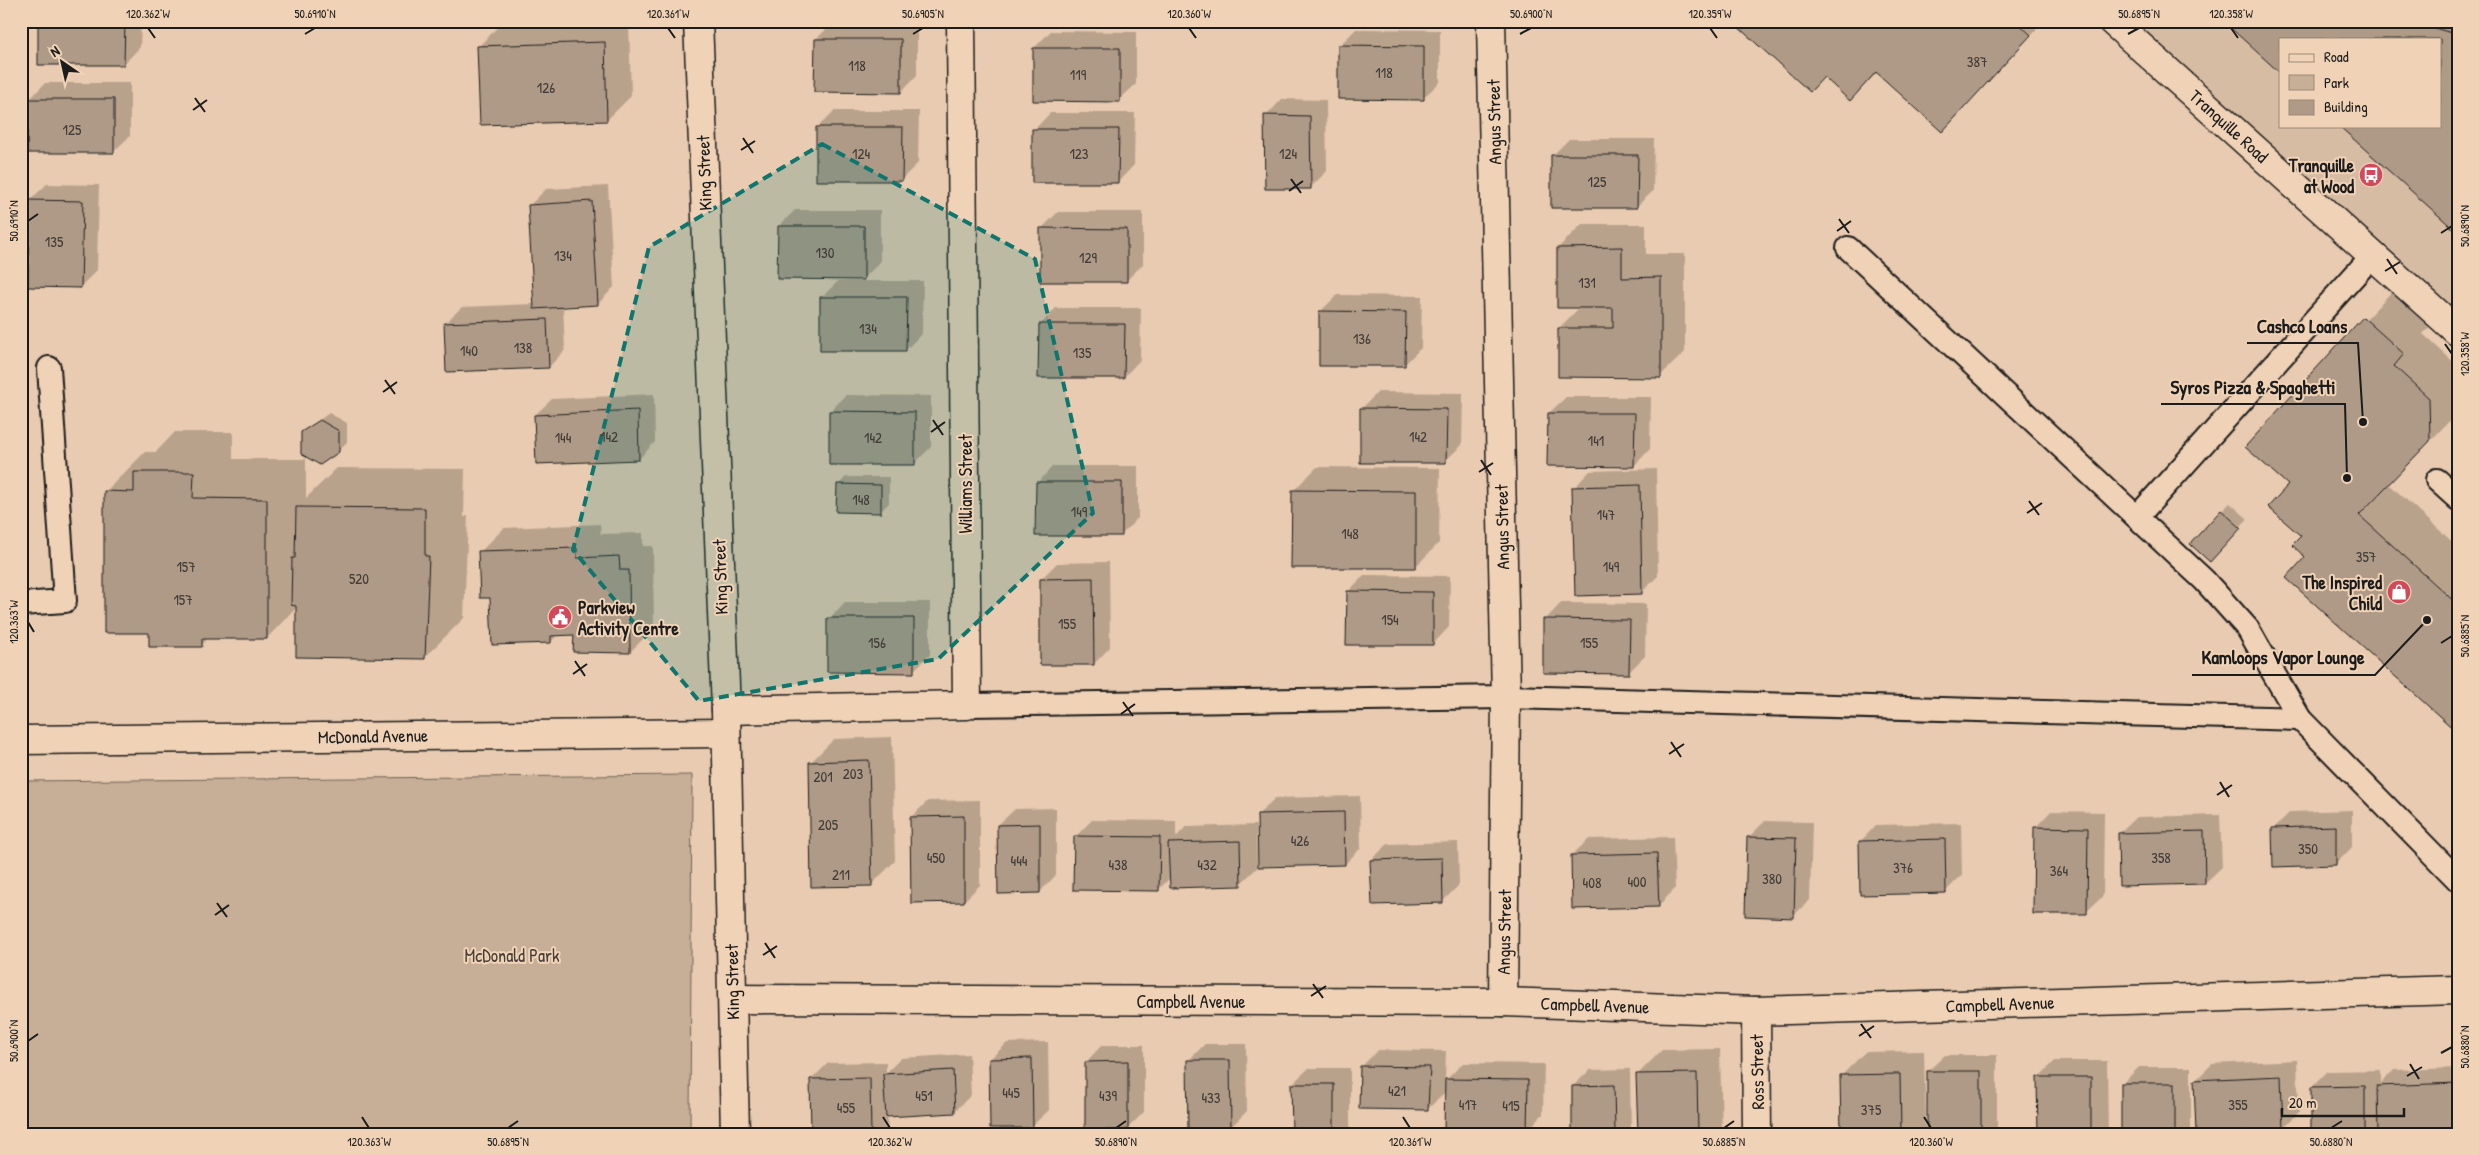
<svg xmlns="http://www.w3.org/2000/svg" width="2479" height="1155" font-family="'Patrick Hand',sans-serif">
	<rect width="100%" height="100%" fill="#e8cbb0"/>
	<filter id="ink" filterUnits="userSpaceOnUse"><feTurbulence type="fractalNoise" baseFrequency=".02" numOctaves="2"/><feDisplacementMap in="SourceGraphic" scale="10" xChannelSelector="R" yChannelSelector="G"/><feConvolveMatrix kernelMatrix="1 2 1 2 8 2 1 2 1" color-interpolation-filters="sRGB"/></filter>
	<g filter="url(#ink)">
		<!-- built -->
		<path fill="#d7bca4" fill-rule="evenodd" d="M2112,21H2458V332ZM2280,39H2440V126H2280Z"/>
		<!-- green -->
		<path fill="#c6ae97" stroke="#71655a" d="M692,775L690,1134H21V781Z"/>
		<!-- shadow -->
		<g fill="#0003">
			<path d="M39,21H141L140,47L124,64Z"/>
			<path d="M629,21L631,96L607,120L479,46L503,22Z"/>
			<path d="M1742,21H2044L1942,130L1878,72L1850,99L1825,76Z"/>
			<path d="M2225,21H2458V231L2440,126V39H2280V71Z"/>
			<path d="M833,23H917V75L901,92L816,39Z"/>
			<path d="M1356,29L1440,30V82L1423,98L1339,46Z"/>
			<path d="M1051,31L1136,32V84L1119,100L1034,48Z"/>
			<path d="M45,83H130V136L113,152L29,100Z"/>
			<path d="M1282,99L1326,100L1327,171L1310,188L1266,116Z"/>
			<path d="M834,111H919L918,163L901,180L817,128Z"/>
			<path d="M1050,113H1135L1134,165L1118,182L1034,130Z"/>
			<path d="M1569,139H1654L1653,191L1636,207L1553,155Z"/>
			<path d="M47,184L99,185L97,270L81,286L30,200Z"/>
			<path d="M608,186L614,287L598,304L563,306L565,350L549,367L445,323L462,307L535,304L529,206L546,189Z"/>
			<path d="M795,210H880V262L863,279L779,226Z"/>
			<path d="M1058,212H1143V264L1126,281L1041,229Z"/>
			<path d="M1582,224H1646V254H1685V352L1660,376L1559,328L1580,307L1558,248Z"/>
			<path d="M838,281H923L922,333L906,350L821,298Z"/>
			<path d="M2395,288L2434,322L2423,334L2458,366V412L2389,484L2458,547V732L2307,557L2290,485L2247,447Z"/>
			<path d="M1337,295L1422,296L1421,348L1405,364L1320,312Z"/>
			<path d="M1056,308H1141L1140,360L1124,377L1040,325Z"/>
			<path d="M1378,392L1463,393L1462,445L1445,461L1361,409Z"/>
			<path d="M654,394L655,442L639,459L535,415L552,399Z"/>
			<path d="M846,395L931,396V447L914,464L830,411Z"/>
			<path d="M1566,397H1651L1650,449L1634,466L1549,413Z"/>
			<path d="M329,413L347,423V442L338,451L302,433Z"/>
			<path d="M175,432H233V459H306V498L337,468L465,469L464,517L468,516L464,618L424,658L297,607L267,638L209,637L201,646L150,632L105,492L145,452H156Z"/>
			<path d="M1053,466H1138V518L1121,535L1037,483Z"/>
			<path d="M1317,467L1440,468L1439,543L1415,567L1293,491Z"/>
			<path d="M1656,469L1658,576L1642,592L1574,488L1590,471Z"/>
			<path d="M846,477H889V503L881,511L838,485Z"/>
			<path d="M2230,503L2248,519L2218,552L2222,511Z"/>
			<path d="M600,524L601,534L643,533V546H653L654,628L630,652L576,634H558L551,642L492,597L480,552L504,528Z"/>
			<path d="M1109,562L1110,647L1094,664L1041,579L1057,563Z"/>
			<path d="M1364,575L1450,576L1449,627L1433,644L1348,592Z"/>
			<path d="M845,602H930V655L913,671L829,619Z"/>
			<path d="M1561,603L1646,604L1645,656L1629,672L1545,620Z"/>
			<path d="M892,737L895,861L871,885L810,763L834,739Z"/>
			<path d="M1360,796L1361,848L1345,864L1259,814L1275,798Z"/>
			<path d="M980,800V885L964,901L911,817L928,801Z"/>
			<path d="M1056,808V875L1040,892L998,825L1015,809Z"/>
			<path d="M2352,810V847L2336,864L2274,828L2290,812Z"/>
			<path d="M2051,811L2104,812L2103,896L2086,912L2035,828Z"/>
			<path d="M2220,815L2222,867L2205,883L2119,833L2136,817Z"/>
			<path d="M1092,820L1176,821V837L1186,827L1256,825L1257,868L1240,884L1170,878L1159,889L1075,837Z"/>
			<path d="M1765,821L1812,822L1810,900L1793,916L1748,838Z"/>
			<path d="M1961,823L1962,875L1946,891L1860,842L1876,825Z"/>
			<path d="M1673,837L1675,889L1658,906L1572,855L1589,839Z"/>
			<path d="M1458,842L1459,885L1443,901L1371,860L1388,844Z"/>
			<path d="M1048,1042L1049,1110L1032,1126L990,1059L1007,1043Z"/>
			<path d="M1205,1044H1246L1247,1111L1230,1128L1188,1061Z"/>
			<path d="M1102,1045H1144V1112L1127,1129L1086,1062Z"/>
			<path d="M1720,1049L1722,1134H1639L1638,1074L1662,1050Z"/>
			<path d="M1378,1050L1446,1051L1445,1081L1463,1063L1544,1064L1543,1114L1527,1131L1446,1091L1428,1109L1362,1066Z"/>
			<path d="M1924,1051L1926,1134H1843L1841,1076L1865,1052Z"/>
			<path d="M969,1054L971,1095L954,1112L887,1116L888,1134H813L811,1080L828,1063L886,1062V1073L901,1058Z"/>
			<path d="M1945,1055H1997V1134H1929L1928,1071Z"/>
			<path d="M2297,1060L2299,1112L2282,1129L2196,1080L2212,1064Z"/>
			<path d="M2055,1061H2107L2108,1134H2039L2038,1078Z"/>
			<path d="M2139,1067H2191V1134H2123L2122,1084Z"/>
			<path d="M1309,1068H1350V1134H1293L1292,1084Z"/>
			<path d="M2458,1068V1134H2312V1087L2328,1071L2381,1070V1083L2394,1070Z"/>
			<path d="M1630,1069L1631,1134H1573V1086L1590,1070Z"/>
		</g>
		<!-- building -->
		<g fill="#af9a87" stroke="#1c1c1c">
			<path d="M38,21H125L124,65H38Z"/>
			<path d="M1741,21H2016L2031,35L1942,132L1876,72L1850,101L1824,77L1810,92L1737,26Z"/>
			<path d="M2223,21H2431L2428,26L2458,35V233L2339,126H2440V39H2280V73Z"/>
			<path d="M815,39H901V93L814,92Z"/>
			<path d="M605,42L607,121L480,125L477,46Z"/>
			<path d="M1338,45L1424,46V100L1338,99Z"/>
			<path d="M1033,48H1120V102L1033,101Z"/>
			<path d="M28,99H114V153H27Z"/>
			<path d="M1264,115L1310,116L1311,189H1265Z"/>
			<path d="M816,127H903L902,181H816Z"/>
			<path d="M1032,129H1119L1118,183H1032Z"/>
			<path d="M1551,155H1638L1637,208H1551Z"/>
			<path d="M29,200L83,201L81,288L28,287Z"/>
			<path d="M592,201L598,305L534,309L528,205Z"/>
			<path d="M778,226H864V280L777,279Z"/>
			<path d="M1040,228L1127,229V282H1040Z"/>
			<path d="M1622,247V278L1661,277V378L1558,377V328H1613V308H1557V248Z"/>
			<path d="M820,297H907L906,351H820Z"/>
			<path d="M1319,311L1406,312L1405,366H1319Z"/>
			<path d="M2363,317L2404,354L2394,366L2429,398L2430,441L2359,515L2458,605V733L2286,578L2305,557L2292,545L2301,536L2268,507L2288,485L2245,447Z"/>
			<path d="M547,319L549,368L446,372L444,323Z"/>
			<path d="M1039,324H1125L1124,378H1038Z"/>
			<path d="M1360,408L1447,409L1446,463H1360Z"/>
			<path d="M638,410L639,460L536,464L534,415Z"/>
			<path d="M829,411L915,412V465H829Z"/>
			<path d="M1548,413H1635L1634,467L1547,466Z"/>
			<path d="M320,420L339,431V452L320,465L301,454V432Z"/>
			<path d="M134,472H194L193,498L267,499V639H202V647H149V633H104V491L134,492Z"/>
			<path d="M1036,482H1122V536H1035Z"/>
			<path d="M837,484L881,485V513L836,512Z"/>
			<path d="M1640,485L1642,594L1575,596L1572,487Z"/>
			<path d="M1292,490L1416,491V568H1291Z"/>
			<path d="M296,507L425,508V556H429L425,659L296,657V606L291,605L292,558H295Z"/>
			<path d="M2221,510L2241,528L2210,562L2190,544Z"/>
			<path d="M577,548V558L619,556L620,570H629L630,653L573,652L574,635L551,636V643L492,645L490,598H480L478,551Z"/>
			<path d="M1093,578L1094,665H1040V579Z"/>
			<path d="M1347,591L1433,592V645H1346Z"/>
			<path d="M827,618H914V673L827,672Z"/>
			<path d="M1543,619L1630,620L1629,674L1543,673Z"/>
			<path d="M869,760L872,886L811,887L809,762Z"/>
			<path d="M1344,812L1345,865L1258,867L1257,814Z"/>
			<path d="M964,816V902L911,903L910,817Z"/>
			<path d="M1040,824V893L998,894L997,825Z"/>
			<path d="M2336,826V865L2273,867L2272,828Z"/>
			<path d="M2034,827L2088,828L2087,914H2033Z"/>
			<path d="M2204,831L2205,884L2119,886L2118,833Z"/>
			<path d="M1074,836L1160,837L1159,891L1073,890Z"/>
			<path d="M1747,837L1796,838L1794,918L1745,916Z"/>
			<path d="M1945,839L1946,893L1860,895L1859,841Z"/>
			<path d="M1240,841L1241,886L1170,888L1168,843Z"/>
			<path d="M1657,853L1659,907L1572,909L1571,855Z"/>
			<path d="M1442,858L1443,903L1372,905L1370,860Z"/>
			<path d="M1032,1058L1033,1128H990L989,1059Z"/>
			<path d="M1187,1060H1230L1231,1129L1188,1130Z"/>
			<path d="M1128,1061V1130H1085V1062Z"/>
			<path d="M1360,1066L1430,1067L1428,1110L1359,1109Z"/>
			<path d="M953,1070L955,1113L886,1117L883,1074Z"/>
			<rect x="1927" y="1071" width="54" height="63"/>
			<path d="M1697,1073L1698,1134H1638L1636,1074Z"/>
			<path d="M1900,1074L1901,1134H1841L1840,1075Z"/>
			<path d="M2281,1076L2283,1130L2196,1133L2194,1080Z"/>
			<path d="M2037,1077H2091V1134H2038Z"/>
			<path d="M870,1078L871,1134H811L810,1079Z"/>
			<path d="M1445,1079L1528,1080L1527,1132L1444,1131Z"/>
			<rect x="2121" y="1083" width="54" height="51"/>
			<path d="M2458,1083V1134H2378L2377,1086Z"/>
			<path d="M1291,1084H1334V1134H1292Z"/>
			<path d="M1614,1085L1615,1134H1572V1086Z"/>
			<path d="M2365,1086V1134H2311V1087Z"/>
		</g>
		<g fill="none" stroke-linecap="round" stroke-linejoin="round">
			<!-- service casing -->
			<g stroke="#1c1c1c" stroke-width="26">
				<g id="service">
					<path d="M1848,248L2204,580L2248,629L2300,719L2458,880"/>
					<path d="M2437,480L2458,499"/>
					<path d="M2137,517L2373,255"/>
					<path d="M21,604L65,601L49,368"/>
					<path d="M967,705L1506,697L2300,719"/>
				</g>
			</g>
			<!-- minor casing -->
			<g stroke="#1c1c1c" stroke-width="31">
				<g id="minor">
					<path d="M698,21L726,710L735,1134"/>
					<path d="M1491,21L1506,697L1503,1002"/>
					<path d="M726,710L967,705L961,21"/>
					<path d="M21,740L725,733"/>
					<path d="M733,999L1503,1002L1756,1011L2458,990"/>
					<path d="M1756,1011L1757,1134"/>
				</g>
			</g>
			<!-- secondary casing -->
			<g stroke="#1c1c1c" stroke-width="31">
				<path id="secondary" d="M2112,21L2458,332"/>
			</g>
			<!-- service -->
			<use href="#service" stroke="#f0d2b6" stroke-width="22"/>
			<!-- minor -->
			<use href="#minor" stroke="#f0d2b6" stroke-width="28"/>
			<!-- secondary -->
			<use href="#secondary" stroke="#f0d2b6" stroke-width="28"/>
		</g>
	</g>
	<!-- marked area -->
	<path fill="#0f766e" fill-opacity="0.2" stroke="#0f766e" stroke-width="4" stroke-dasharray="10 6" stroke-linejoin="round" d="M822,144L1035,259L1093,513L938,659L699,701L573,550L649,247Z"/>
	<!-- ticks -->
	<path fill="none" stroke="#1c1c1c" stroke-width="2" d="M148,28L155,38M668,28L675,38M1189,28L1196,38M1710,28L1717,38M2231,28L2238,38M305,34L315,28M913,34L923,28M1520,34L1531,28M2128,34L2139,28M195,98L205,112M193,110L207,100M743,138L753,153M741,150L755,141M1291,179L1301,193M1289,191L1303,181M1839,219L1849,233M28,221L38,214M1837,231L1851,221M2441,233L2452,226M2387,259L2397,274M2385,271L2400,262M2445,344L2452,354M385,380L395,394M383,392L397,382M933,420L943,435M931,432L945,422M1481,460L1491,475M1479,472L1493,463M2029,501L2039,515M2027,513L2042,503M28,622L34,632M2441,643L2452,636M575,661L585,676M573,674L587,664M1123,702L1133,716M1121,714L1135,704M1671,742L1681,757M1669,754L1684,744M2220,782L2229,797M2217,795L2232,785M217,903L227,917M215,915L229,905M765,943L775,958M763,955L777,946M1313,984L1323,998M1311,996L1326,986M1861,1024L1871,1038M1859,1036L1874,1026M28,1041L38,1034M2441,1053L2452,1047M2410,1064L2419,1079M2407,1076L2422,1067M362,1117L369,1128M883,1117L890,1128M1403,1117L1410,1128M1924,1117L1931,1128M508,1128L518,1121M1116,1128L1126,1121M1724,1128L1734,1121M2331,1128L2342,1121"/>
	<!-- icons -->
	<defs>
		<g id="bus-disc" transform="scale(1.25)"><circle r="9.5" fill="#d1495b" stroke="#f0d2b6"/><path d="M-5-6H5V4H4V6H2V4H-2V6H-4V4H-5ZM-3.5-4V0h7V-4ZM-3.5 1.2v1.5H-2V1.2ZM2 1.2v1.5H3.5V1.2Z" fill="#fff"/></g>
		<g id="shop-disc" transform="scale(1.25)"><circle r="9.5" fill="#d1495b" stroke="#f0d2b6"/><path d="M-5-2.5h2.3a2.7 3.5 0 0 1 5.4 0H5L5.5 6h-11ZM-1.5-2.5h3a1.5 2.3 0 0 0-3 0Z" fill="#fff"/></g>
		<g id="civic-disc" transform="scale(1.25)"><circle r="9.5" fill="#d1495b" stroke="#f0d2b6"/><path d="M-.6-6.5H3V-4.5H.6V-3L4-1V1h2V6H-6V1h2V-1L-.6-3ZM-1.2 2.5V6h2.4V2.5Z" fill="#fff"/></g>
	</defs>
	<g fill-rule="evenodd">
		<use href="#bus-disc" x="2371" y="175"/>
		<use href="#shop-disc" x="2399" y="592"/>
		<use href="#civic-disc" x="560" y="617"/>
	</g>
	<g text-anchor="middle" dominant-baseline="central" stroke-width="4" stroke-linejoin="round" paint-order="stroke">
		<!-- number labels -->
		<g font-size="15" fill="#413c37">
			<text x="1977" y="61">387</text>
			<text x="857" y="65">118</text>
			<text x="1384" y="72">118</text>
			<text x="1078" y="74">119</text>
			<text x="546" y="87">126</text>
			<text x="72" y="129">125</text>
			<text x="861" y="153">124</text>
			<text x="1079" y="153">123</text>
			<text x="1288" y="153">124</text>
			<text x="1597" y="181">125</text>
			<text x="54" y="241">135</text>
			<text x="825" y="252">130</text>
			<text x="563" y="255">134</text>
			<text x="1088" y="257">129</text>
			<text x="1587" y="282">131</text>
			<text x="868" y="328">134</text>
			<text x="1362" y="338">136</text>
			<text x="523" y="347">138</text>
			<text x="469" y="350">140</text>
			<text x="1082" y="352">135</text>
			<text x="609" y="436">142</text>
			<text x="1418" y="436">142</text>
			<text x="563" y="437">144</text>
			<text x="873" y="437">142</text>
			<text x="1596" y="440">141</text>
			<text x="861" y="499">148</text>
			<text x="1079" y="511">149</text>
			<text x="1606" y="514">147</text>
			<text x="1350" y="533">148</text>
			<text x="2366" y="556">357</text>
			<text x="186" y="566">157</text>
			<text x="1611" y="566">149</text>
			<text x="359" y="578">520</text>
			<text x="183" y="599">157</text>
			<text x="1390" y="619">154</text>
			<text x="1067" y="623">155</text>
			<text x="877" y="642">156</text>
			<text x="1589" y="642">155</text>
			<text x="853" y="773">203</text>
			<text x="823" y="776">201</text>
			<text x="828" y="824">205</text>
			<text x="1300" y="840">426</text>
			<text x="2308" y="848">350</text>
			<text x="936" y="857">450</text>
			<text x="2161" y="857">358</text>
			<text x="1019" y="860">444</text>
			<text x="1118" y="864">438</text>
			<text x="1207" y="864">432</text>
			<text x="1903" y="867">376</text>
			<text x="2059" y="870">364</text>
			<text x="841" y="874">211</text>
			<text x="1772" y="878">380</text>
			<text x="1637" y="881">400</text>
			<text x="1592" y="882">408</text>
			<text x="1397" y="1090">421</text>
			<text x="1011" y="1092">445</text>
			<text x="924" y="1095">451</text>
			<text x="1108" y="1095">439</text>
			<text x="1211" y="1097">433</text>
			<text x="1468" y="1104">417</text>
			<text x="2238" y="1104">355</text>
			<text x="1511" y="1105">415</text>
			<text x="846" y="1107">455</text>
			<text x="1871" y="1109">375</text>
		</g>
		<!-- street labels -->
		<g font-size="18" fill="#1c1c1c" stroke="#f0d2b6">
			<text transform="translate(1494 122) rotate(-91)">Angus Street</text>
			<text transform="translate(2229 126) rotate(42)">Tranquille Road</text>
			<text transform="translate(704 173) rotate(-92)">King Street</text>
			<text transform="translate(965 484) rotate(-90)">Williams Street</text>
			<text transform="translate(1502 527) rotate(-91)">Angus Street</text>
			<text transform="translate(720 577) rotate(-92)">King Street</text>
			<text transform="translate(373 736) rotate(-1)">McDonald Avenue</text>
			<text transform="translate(1504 932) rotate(-89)">Angus Street</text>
			<text transform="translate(732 982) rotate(-91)">King Street</text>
			<text x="1191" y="1001">Campbell Avenue</text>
			<text transform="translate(2000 1004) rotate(-2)">Campbell Avenue</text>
			<text transform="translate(1595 1005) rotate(2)">Campbell Avenue</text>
			<text transform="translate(1757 1072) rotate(-91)">Ross Street</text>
		</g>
		<!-- poi labels -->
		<g font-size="18" font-weight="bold" fill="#1c1c1c" stroke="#f0d2b6" text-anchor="end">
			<text x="2354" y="165">Tranquille<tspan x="2354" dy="21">at Wood</tspan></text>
			<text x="2382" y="582">The Inspired<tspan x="2382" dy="21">Child</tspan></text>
			<text x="578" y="607" text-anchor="start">Parkview<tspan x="578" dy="21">Activity Centre</tspan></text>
		</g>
		<!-- park labels -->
		<g font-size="18" fill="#46403b" stroke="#f0d2b6">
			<text x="512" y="955">McDonald Park</text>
		</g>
	</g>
	<!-- callouts -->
	<path fill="none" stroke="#1c1c1c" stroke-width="2" d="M2363 422L2358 343H2247M2347 478L2345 404H2161M2427 620L2375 675H2192"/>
	<g fill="#1c1c1c" stroke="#f0d2b6" stroke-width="2">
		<circle cx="2363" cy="422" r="5"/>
		<circle cx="2347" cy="478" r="5"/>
		<circle cx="2427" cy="620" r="5"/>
	</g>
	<g font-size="19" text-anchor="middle" font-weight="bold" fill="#1c1c1c" stroke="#f0d2b6" stroke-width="4" stroke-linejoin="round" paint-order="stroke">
		<text x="2302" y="333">Cashco Loans</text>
		<text x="2253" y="394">Syros Pizza &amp; Spaghetti</text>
		<text x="2283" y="664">Kamloops Vapor Lounge</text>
	</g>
	<!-- margin -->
	<rect width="2479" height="1155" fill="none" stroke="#f0d2b6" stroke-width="55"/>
	<!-- legend -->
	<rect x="2279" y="38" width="162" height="90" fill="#f0d2b6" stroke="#9b8978"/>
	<rect x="2289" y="54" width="25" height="8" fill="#f0d2b6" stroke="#9b8978"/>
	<text x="2324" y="62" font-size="15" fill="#1c1c1c">Road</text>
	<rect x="2289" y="75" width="25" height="15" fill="#c6ae97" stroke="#9b8978"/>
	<text x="2324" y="88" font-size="15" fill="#1c1c1c">Park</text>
	<rect x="2289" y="100" width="25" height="15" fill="#af9a87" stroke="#9b8978"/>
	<text x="2324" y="112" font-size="15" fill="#1c1c1c">Building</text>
	<!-- north arrow -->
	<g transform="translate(62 62) rotate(326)" stroke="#f0d2b6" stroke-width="4" paint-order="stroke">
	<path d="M0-4L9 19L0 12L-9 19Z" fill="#1c1c1c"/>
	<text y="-8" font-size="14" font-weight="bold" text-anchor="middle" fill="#1c1c1c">N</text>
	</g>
	<!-- scale -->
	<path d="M2282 1108v8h122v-8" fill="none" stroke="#1c1c1c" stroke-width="2.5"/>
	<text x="2289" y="1108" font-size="15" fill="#1c1c1c" stroke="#f0d2b6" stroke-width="4" paint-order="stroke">20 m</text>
	<rect x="28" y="28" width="2424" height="1100" fill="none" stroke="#1c1c1c" stroke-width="2"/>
	<g font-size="12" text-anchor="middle" fill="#1c1c1c">
		<text x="148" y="18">120.362°W</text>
		<text x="315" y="18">50.6910°N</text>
		<text x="668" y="18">120.361°W</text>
		<text x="923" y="18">50.6905°N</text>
		<text x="1189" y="18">120.360°W</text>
		<text x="1531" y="18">50.6900°N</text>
		<text x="1710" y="18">120.359°W</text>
		<text x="2139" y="18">50.6895°N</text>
		<text x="2231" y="18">120.358°W</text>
		<text transform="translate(14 221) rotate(-90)" y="4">50.6910°N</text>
		<text transform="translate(2465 226) rotate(-90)" y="4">50.6890°N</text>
		<text transform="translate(2465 354) rotate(-90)" y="4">120.358°W</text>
		<text transform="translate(14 622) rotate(-90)" y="4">120.363°W</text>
		<text transform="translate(2465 636) rotate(-90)" y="4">50.6885°N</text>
		<text transform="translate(14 1041) rotate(-90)" y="4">50.6900°N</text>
		<text transform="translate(2465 1047) rotate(-90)" y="4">50.6880°N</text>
		<text x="369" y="1146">120.363°W</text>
		<text x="508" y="1146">50.6895°N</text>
		<text x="890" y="1146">120.362°W</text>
		<text x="1116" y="1146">50.6890°N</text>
		<text x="1410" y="1146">120.361°W</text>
		<text x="1724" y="1146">50.6885°N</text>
		<text x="1931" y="1146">120.360°W</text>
		<text x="2331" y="1146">50.6880°N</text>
	</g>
</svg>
